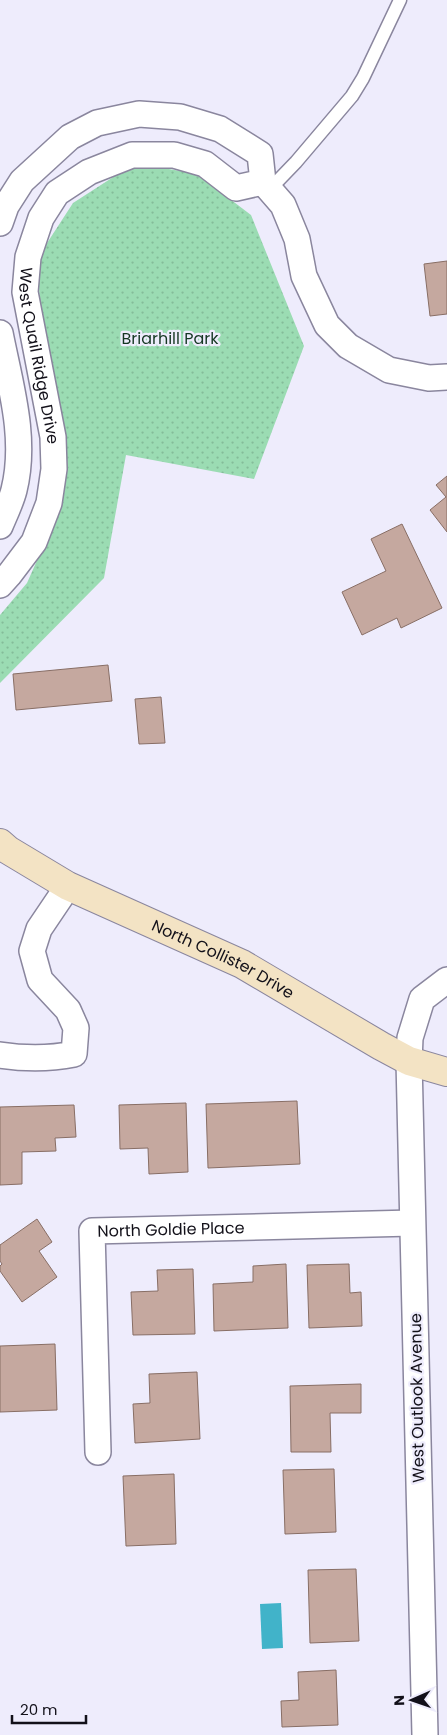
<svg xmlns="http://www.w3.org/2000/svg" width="447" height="1735" font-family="Poppins,sans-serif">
	<defs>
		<pattern id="park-dots" width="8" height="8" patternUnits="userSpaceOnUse" patternTransform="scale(1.25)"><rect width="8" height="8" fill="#9bdcb3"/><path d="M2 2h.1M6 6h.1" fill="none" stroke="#84bc99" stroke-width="1.8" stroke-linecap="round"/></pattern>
	</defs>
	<rect width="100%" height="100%" fill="#eeecfc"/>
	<!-- park -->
	<path fill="url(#park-dots)" d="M135,163L197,174L251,215L304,346L254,479L126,455L104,578L0,683V615L27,583L58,513L67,447L40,312L38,257L73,203Z"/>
	<!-- water -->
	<path fill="#41b3c9" d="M281,1603L283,1648L262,1649L260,1604Z"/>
	<!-- building -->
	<g fill="#c5a89f" stroke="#886e65">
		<path d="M447,261V314L430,316L424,264Z"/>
		<path d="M447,476V532L430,510L446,497L436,485Z"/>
		<path d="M402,524L442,608L401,628L397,618L362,635L342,592L386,571L371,539Z"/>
		<path d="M108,665L112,701L16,710L13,674Z"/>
		<path d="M161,697L165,743L139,744L135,699Z"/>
		<path d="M297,1101L300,1164L208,1168L206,1104Z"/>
		<path d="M186,1103L188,1172L149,1174L148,1148L120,1149L119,1105Z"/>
		<path d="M74,1105L76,1137L55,1138L56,1151L22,1152V1184L0,1185V1107Z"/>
		<path d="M37,1219L52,1242L39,1251L57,1277L22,1302L0,1271V1266L2,1264L0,1261V1245Z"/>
		<path d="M286,1264L288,1328L214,1331L213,1284L253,1282V1266Z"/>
		<path d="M349,1264L350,1293L361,1292L362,1326L309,1328L307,1265Z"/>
		<path d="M193,1269L195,1334L133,1335L131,1292L158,1291L157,1270Z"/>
		<path d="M55,1344L57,1410L0,1412V1346Z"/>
		<path d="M197,1372L200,1439L135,1443L133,1404L150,1403L149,1374Z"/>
		<path d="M361,1384V1413H330L331,1452H291L290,1386Z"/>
		<path d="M334,1469L336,1532L285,1534L283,1470Z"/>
		<path d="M174,1474L176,1544L126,1546L123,1476Z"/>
		<path d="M356,1569L359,1641L310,1643L308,1570Z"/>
		<path d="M336,1670L338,1725L282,1727L281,1701L299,1700L298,1672Z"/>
	</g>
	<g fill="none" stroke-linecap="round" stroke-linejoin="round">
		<!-- lane casing -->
		<g stroke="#8a869e" stroke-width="15">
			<path id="lane" d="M269,190L296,162L352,96L363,78L400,0"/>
		</g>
		<!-- street casing -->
		<g stroke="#8a869e" stroke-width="28">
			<g id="street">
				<path d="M263,182L283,205L297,239L304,276L327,325L348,346L389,370L429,378L447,377"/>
				<path id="s1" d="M0,223L6,206L22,181L70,137L97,123L139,114L180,117L220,129L260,154L263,182L236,188L205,164L174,155H132L89,172L57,193L41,218L28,257L25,292L53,437L54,469L49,503L34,542L9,575L0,585"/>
				<path d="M0,333C10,384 27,438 14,490C11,502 5,514 0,526"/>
				<path d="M0,1055C26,1059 49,1059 74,1054L76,1028L68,1010L40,980L32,951L39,929L68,886"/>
				<path id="s2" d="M98,1452L92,1231L412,1223"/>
				<path d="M425,1735L409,1061L410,1038L422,999L447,980"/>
			</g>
		</g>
		<!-- secondary casing -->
		<g stroke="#8a869e" stroke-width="30">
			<g id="secondary">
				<path id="s3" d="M0,843L8,850L68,886L242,964L381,1046L409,1061L447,1072"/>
			</g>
		</g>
		<!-- lane -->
		<use href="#lane" stroke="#fff" stroke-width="12"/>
		<!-- street -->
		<use href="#street" stroke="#fff" stroke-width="25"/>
		<!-- secondary -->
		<use href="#secondary" stroke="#f3e3c4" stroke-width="28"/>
	</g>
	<g text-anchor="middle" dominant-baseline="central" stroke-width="4.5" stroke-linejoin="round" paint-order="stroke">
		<!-- park labels -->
		<g font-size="16" fill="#153723" stroke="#eeecfc">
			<text x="170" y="338">Briarhill Park</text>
		</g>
		<!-- street labels -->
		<g font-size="16" fill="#121019" stroke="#eeecfc">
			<text stroke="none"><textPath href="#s1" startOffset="741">West Quail Ridge Drive</textPath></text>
			<text stroke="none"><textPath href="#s3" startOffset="252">North Collister Drive</textPath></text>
			<text stroke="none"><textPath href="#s2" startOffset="300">North Goldie Place</textPath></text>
			<text transform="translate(417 1398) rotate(-91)">West Outlook Avenue</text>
		</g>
	</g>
	<!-- north arrow -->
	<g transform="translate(412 1700) rotate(268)" stroke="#eeecfc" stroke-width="4" paint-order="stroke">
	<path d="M0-4L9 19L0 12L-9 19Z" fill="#121019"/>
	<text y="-8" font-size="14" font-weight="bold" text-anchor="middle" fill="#121019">N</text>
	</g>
	<!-- scale -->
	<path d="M12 1715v8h74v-8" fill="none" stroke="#121019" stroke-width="2.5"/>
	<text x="20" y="1715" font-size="15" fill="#121019" stroke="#eeecfc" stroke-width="4" paint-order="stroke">20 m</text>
</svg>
